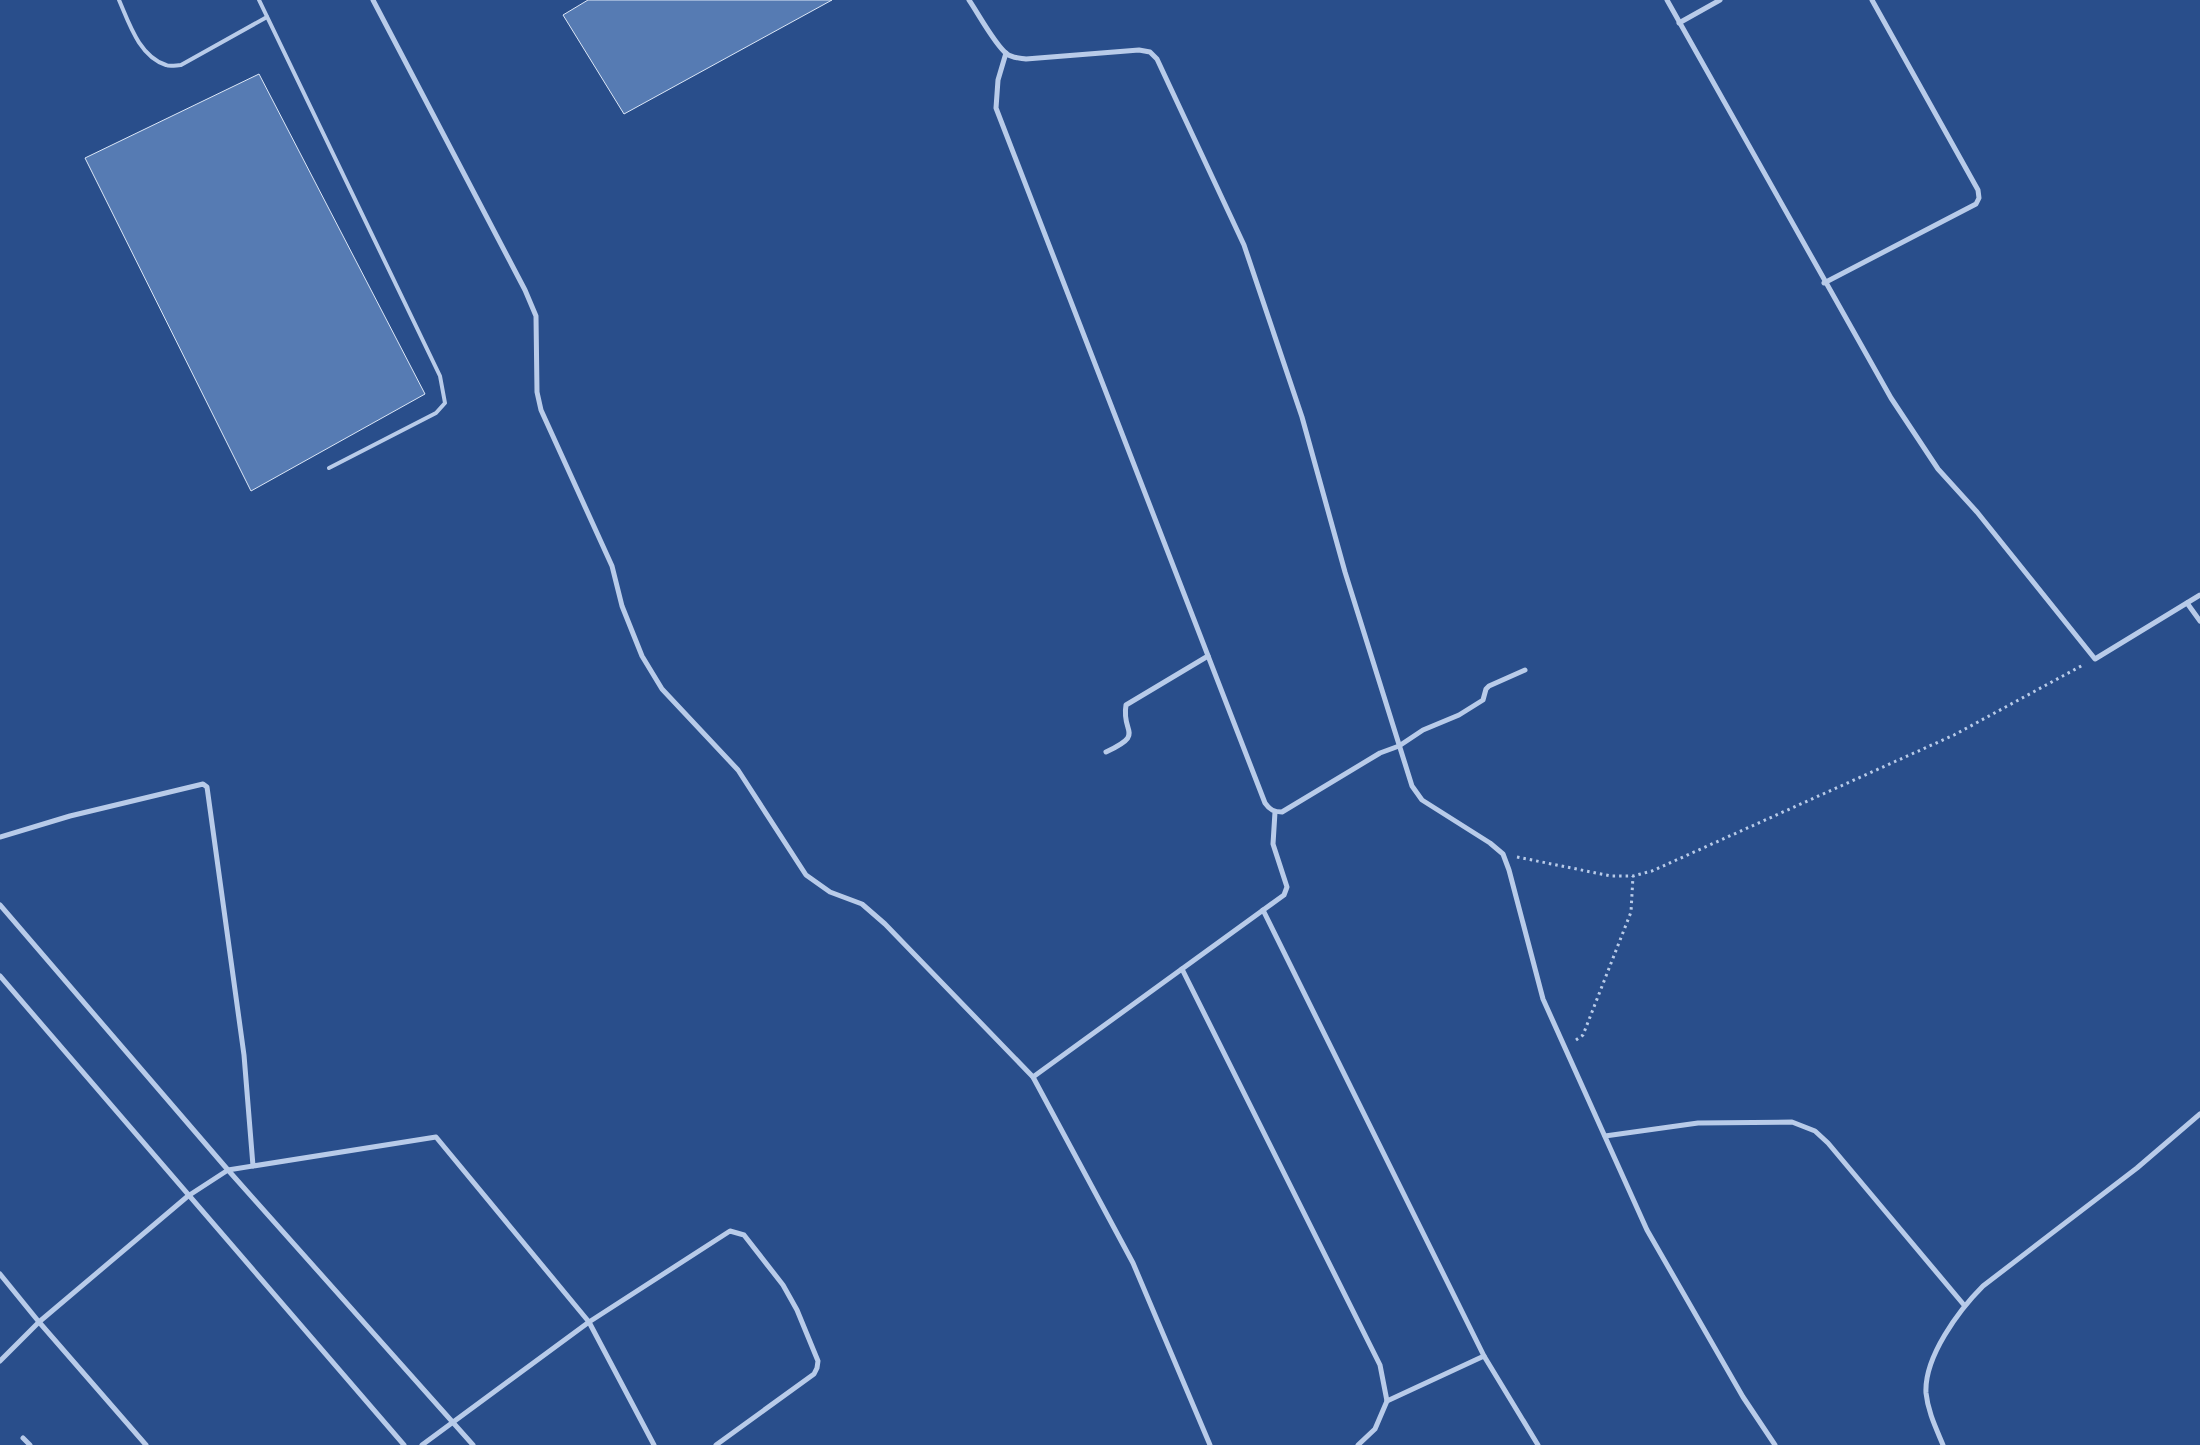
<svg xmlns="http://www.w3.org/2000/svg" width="2200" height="1445" font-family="Karla,sans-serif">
	<rect width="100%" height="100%" fill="#294e8b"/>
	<!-- building -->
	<g fill="#567bb3" stroke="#dce7f7">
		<path d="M588,0H832L624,114L563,15Z"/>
		<path d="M259,74L425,394L251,491L85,158Z"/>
	</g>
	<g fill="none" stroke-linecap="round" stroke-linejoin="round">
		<!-- path -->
		<g stroke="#b8cbe9" stroke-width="3" stroke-dasharray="2.5 4" stroke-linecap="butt">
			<path d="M1517,857L1611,876H1633L1652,871L1954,735L2083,665"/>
			<path d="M1576,1040L1583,1035L1631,912L1633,876"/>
		</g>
		<!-- service -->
		<g stroke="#b8cbe9" stroke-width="4">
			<path d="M119,0C129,23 139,56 166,65C170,67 177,65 181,65L267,17"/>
			<path d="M259,0L440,376L445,403L436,413L329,468"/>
		</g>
		<!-- minor -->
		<g stroke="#b8cbe9" stroke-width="5">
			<path d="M373,0L525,290L536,316L537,392L541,410L612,566L622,606L642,656L662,689L738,770L806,875L830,892L862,904L885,924L1033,1077L1133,1263L1210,1445"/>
			<path d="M969,0C978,13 995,45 1007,54C1012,58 1020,58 1026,59L1139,50L1150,52L1157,59L1244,245L1302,417L1345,572L1412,786L1422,800L1490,843L1503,854L1509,870L1543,999L1647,1230L1743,1397L1775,1445"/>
			<path d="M1667,0L1891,398L1938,469L1977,512L2095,659L2200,595"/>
			<path d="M1679,23L1720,0"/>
			<path d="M1006,53L998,80L996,108L1265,803C1270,810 1274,812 1282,812L1380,753L1399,746L1423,730L1459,715L1483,700L1486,689L1489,686L1525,670"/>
			<path d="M1824,283L1976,204L1979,198L1978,190L1872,0"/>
			<path d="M2187,603L2200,621"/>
			<path d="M1106,752C1146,733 1121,734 1126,705L1208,656"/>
			<path d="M0,837L70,816L203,784L207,787L244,1055L253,1166"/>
			<path d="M0,905L228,1170L473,1445"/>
			<path d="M1263,910L1484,1356L1538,1445"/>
			<path d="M1182,969L1380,1365L1387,1401L1375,1429L1358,1445"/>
			<path d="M0,976L404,1445"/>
			<path d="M1033,1077L1284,895L1287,887L1273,844L1275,812"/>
			<path d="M1605,1136L1698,1123L1792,1122L1815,1131L1828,1143L1964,1305"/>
			<path d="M0,1274L39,1322L146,1445"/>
			<path d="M0,1361L39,1322L188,1196L228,1170L436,1137L589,1322L654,1445"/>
			<path d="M1387,1401L1484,1356"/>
			<path d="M23,1438L30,1445"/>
			<path d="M422,1445L589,1322L730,1231L744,1235L783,1285L797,1310L818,1361L817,1368L814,1374L716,1445"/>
			<path d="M1943,1445C1936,1428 1928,1412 1926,1393C1924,1357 1959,1310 1983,1286L2137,1168L2200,1114"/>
		</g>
	</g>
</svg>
